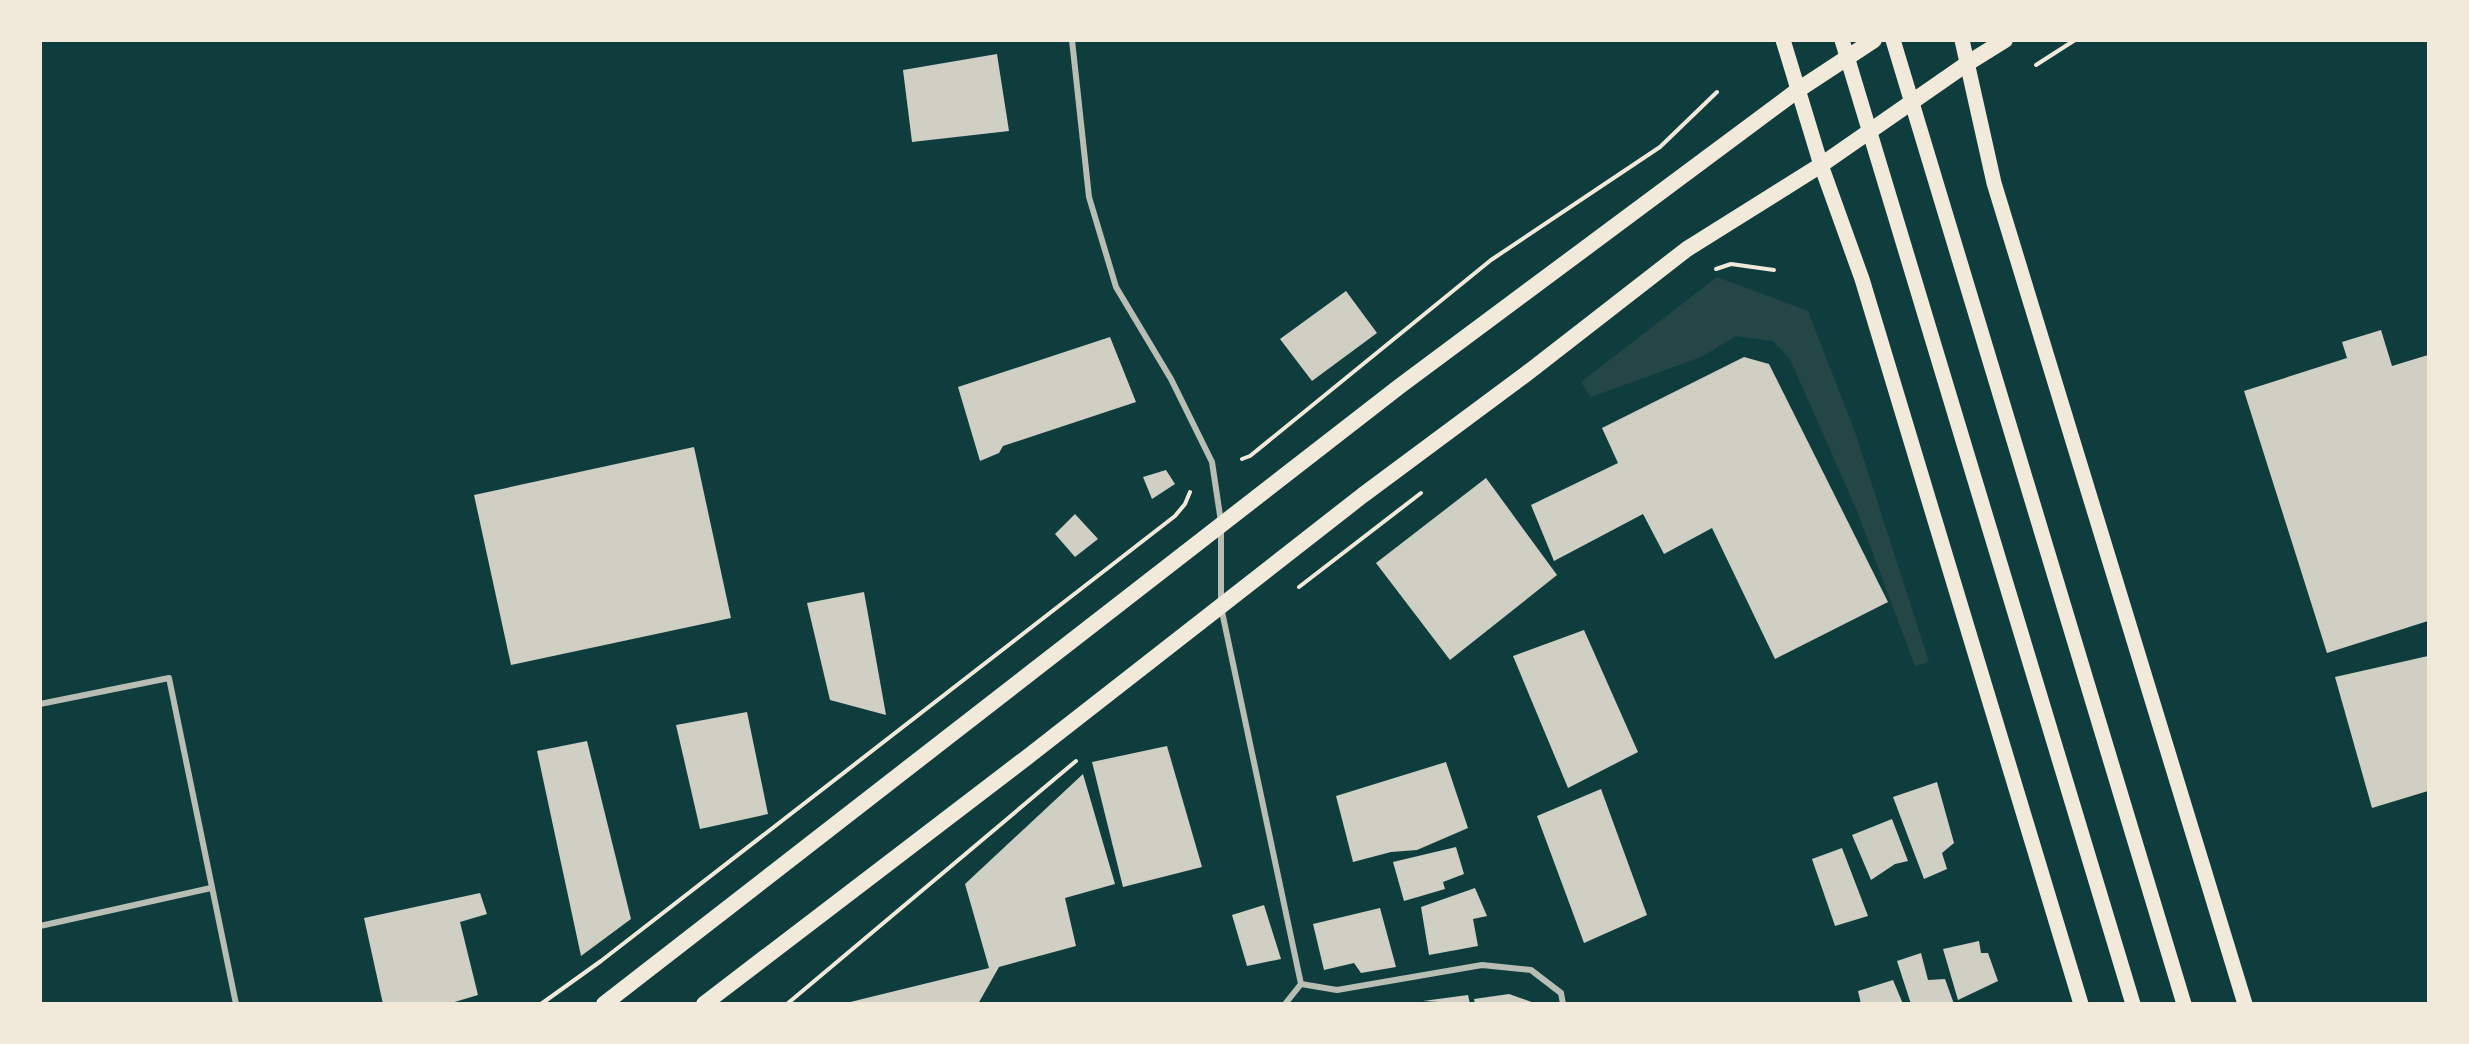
<svg xmlns="http://www.w3.org/2000/svg" width="2469" height="1044" font-family="Signika,sans-serif">
	<rect width="100%" height="100%" fill="#0f3d3e"/>
	<!-- green -->
	<path fill="#244646" d="M1717,277L1808,311L1855,432L1929,662L1915,666L1857,511L1790,359L1773,341L1736,336L1701,357L1591,397L1581,382Z"/>
	<!-- building -->
	<g fill="#cfcfc3">
		<path d="M997,54L1009,131L912,142L903,70Z"/>
		<path d="M1346,291L1377,333L1312,381L1280,339Z"/>
		<path d="M2381,330L2392,366L2428,355V621L2327,653L2244,391L2347,358L2342,342Z"/>
		<path d="M1110,337L1136,402L1003,446L999,453L980,461L958,387Z"/>
		<path d="M1744,357L1769,364L1888,602L1775,659L1712,528L1664,554L1643,514L1554,561L1531,505L1618,463L1602,428Z"/>
		<path d="M694,447L731,618L511,665L474,495Z"/>
		<path d="M1166,470L1175,484L1152,499L1143,477Z"/>
		<path d="M1486,478L1557,575L1450,660L1376,563Z"/>
		<path d="M1075,514L1098,539L1075,557L1055,534Z"/>
		<path d="M864,592L886,715L830,700L807,603Z"/>
		<path d="M1584,630L1638,752L1568,788L1513,656Z"/>
		<path d="M2428,656V791L2372,808L2335,677Z"/>
		<path d="M747,712L768,814L700,829L676,725Z"/>
		<path d="M587,741L631,919L581,956L537,751Z"/>
		<path d="M1167,746L1202,867L1123,887L1092,762Z"/>
		<path d="M1446,762L1468,828L1417,850L1391,852L1353,862L1336,796Z"/>
		<path d="M1083,774L1115,884L1065,898L1076,946L999,967L978,1004H842L989,968L965,884Z"/>
		<path d="M1937,782L1954,843L1942,853L1947,869L1924,879L1893,797Z"/>
		<path d="M1601,789L1647,915L1584,943L1537,816Z"/>
		<path d="M1892,819L1908,861L1895,864L1871,880L1852,835Z"/>
		<path d="M1456,847L1464,874L1443,882L1445,889L1404,901L1393,862Z"/>
		<path d="M1842,848L1868,916L1835,926L1812,859Z"/>
		<path d="M1475,888L1487,916L1473,919L1478,946L1429,955L1421,907Z"/>
		<path d="M480,893L487,914L460,922L478,995L448,1004H383L364,918Z"/>
		<path d="M1264,905L1281,959L1247,966L1232,915Z"/>
		<path d="M1380,908L1396,967L1361,973L1354,963L1324,970L1313,924Z"/>
		<path d="M1979,941L1981,953H1988L1998,981L1958,1000L1943,949Z"/>
		<path d="M1921,953L1928,980L1945,979L1954,1004H1911L1897,961Z"/>
		<path d="M1893,980L1903,1004H1861L1858,991Z"/>
		<path d="M1509,994L1537,1004H1475L1474,999Z"/>
		<path d="M1468,995L1470,1004L1423,1001Z"/>
	</g>
	<g fill="none" stroke-linecap="round" stroke-linejoin="round">
		<!-- path -->
		<g stroke="#f1e9da" stroke-width="4">
			<path d="M2036,65L2075,40"/>
			<path d="M1716,269L1731,264L1774,270"/>
			<path d="M1242,459L1250,456L1491,260L1660,147L1717,92"/>
			<path d="M1299,587L1421,493"/>
			<path d="M541,1004L601,961L1175,516L1185,504L1190,492"/>
			<path d="M787,1004L1076,761"/>
		</g>
		<!-- minor -->
		<g stroke="#b8beb3" stroke-width="6">
			<path d="M1072,40L1089,197L1116,287L1171,379L1212,462L1221,522V607L1301,984L1285,1004"/>
			<path d="M40,704L169,678L236,1004"/>
			<path d="M40,926L211,888"/>
			<path d="M1301,984L1337,990L1482,965L1531,970L1561,993L1563,1004"/>
		</g>
		<!-- primary -->
		<g stroke="#f1e9da" stroke-width="15">
			<path d="M1783,40L1821,165L1862,279L2081,1004"/>
			<path d="M1842,40L2133,1004"/>
			<path d="M1893,40L2184,1004"/>
			<path d="M1962,40L1994,183L2245,1004"/>
		</g>
		<!-- trunk -->
		<g stroke="#f1e9da" stroke-width="16">
			<path d="M604,1004L1400,386L1798,90L1874,40"/>
			<path d="M704,1004L1030,755L1363,495L1526,374L1687,249L1821,165L1968,63L2005,40"/>
		</g>
	</g>
	<!-- border -->
	<rect width="2469" height="1044" fill="none" stroke="#f1e9da" stroke-width="84"/>
</svg>
